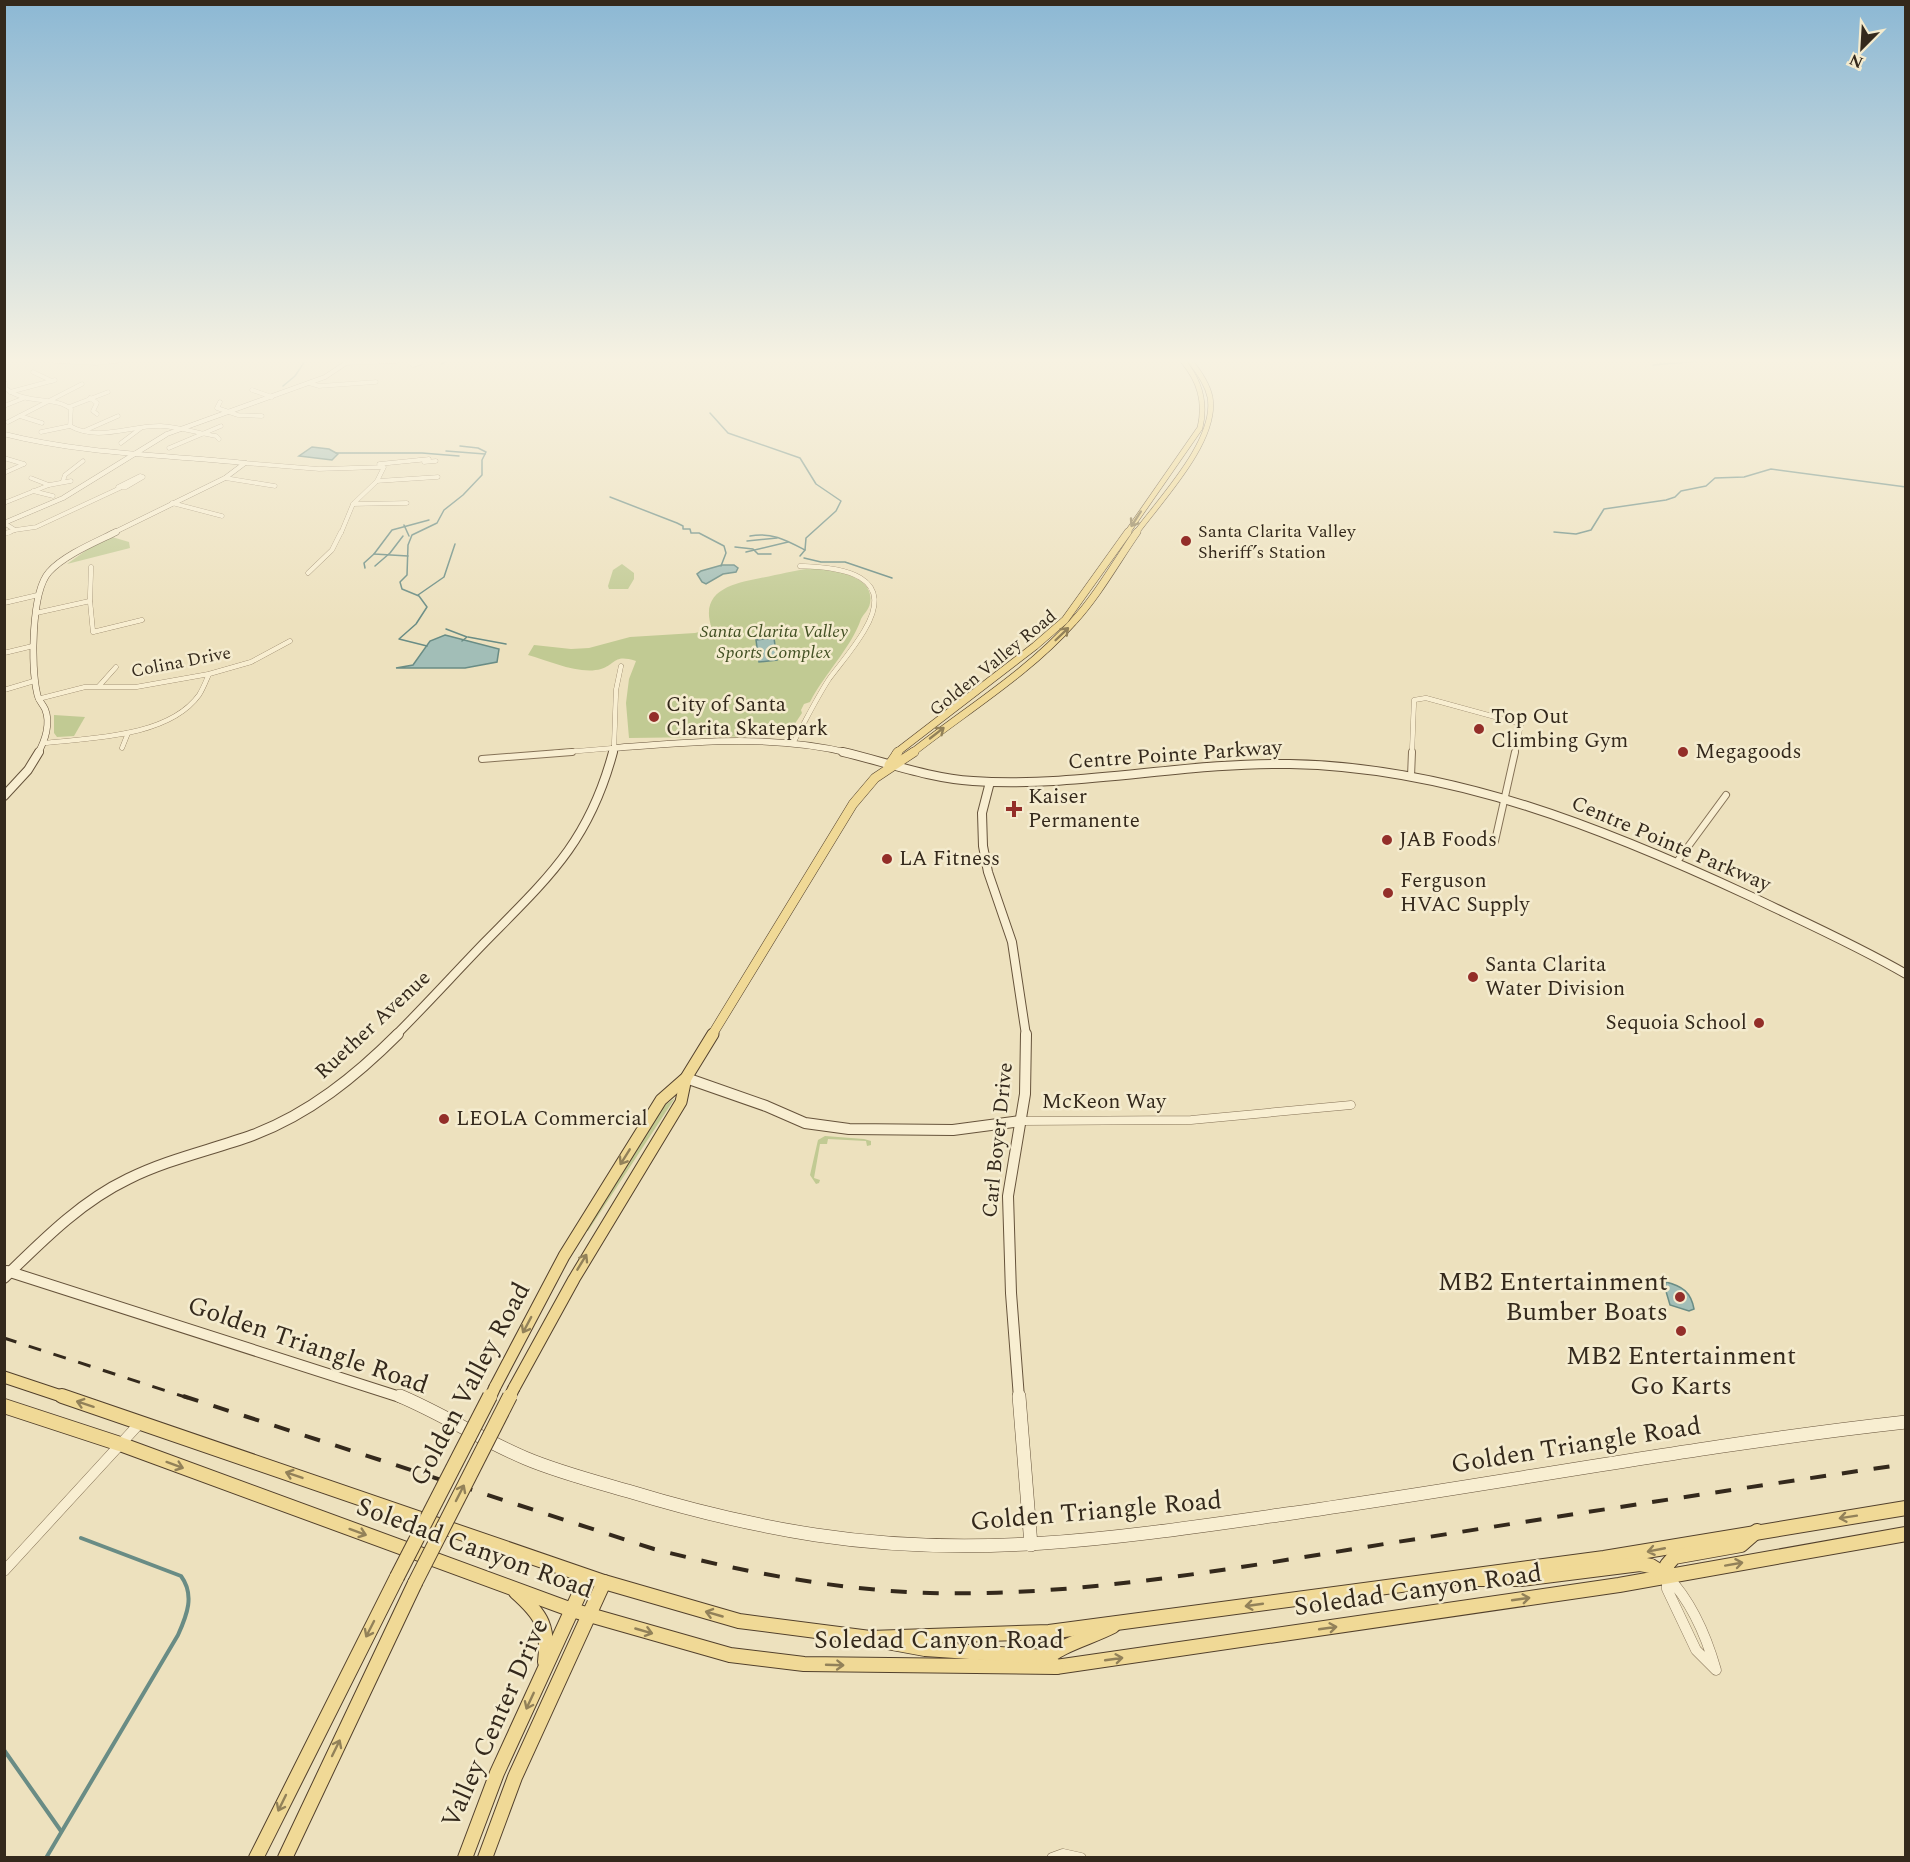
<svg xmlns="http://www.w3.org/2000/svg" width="1910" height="1862" font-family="Spectral,serif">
	<rect width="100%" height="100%" fill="#ede1be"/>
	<!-- green -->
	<g fill="#c1ca93">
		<path d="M112,537L129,542L130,548L67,564L88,549Z"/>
		<path d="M622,564L634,573V579L628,589H609L608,586L613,570Z"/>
		<path d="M817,568C836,571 875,576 870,603C869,610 864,613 861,619C851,648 825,673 810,702L804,704L801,710L802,713L788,734L784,736L629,738L626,703L629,679L636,661C613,654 617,664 601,669C580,675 549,661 528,655L534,645L571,649L589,648L630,637L695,633L712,629C696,584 746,582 775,575C790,572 802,569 817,568Z"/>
		<path d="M54,715L85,717L74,736L57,737L54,733Z"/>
		<path d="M675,1098L588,1231H586L661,1108Z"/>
		<path d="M825,1136L864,1139L871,1141V1145L867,1146L866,1141L828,1139L827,1144H820L814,1178L820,1180L819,1183L816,1184L810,1175L818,1140Z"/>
	</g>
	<!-- water -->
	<g fill="#a2beb7" stroke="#698c85" stroke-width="1.5">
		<path d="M312,447L329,449L338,454L332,460L299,456Z"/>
		<path d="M722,565H734L738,568L736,572L723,574L706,584L702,582L697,574L701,571Z"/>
		<path d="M445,635L499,649L497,662L465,668H396L413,665L430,641Z"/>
		<path d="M774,638L777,660L759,662L756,640Z"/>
		<path d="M1666,1282C1682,1286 1691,1292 1694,1309L1689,1311L1670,1305L1665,1288Z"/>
	</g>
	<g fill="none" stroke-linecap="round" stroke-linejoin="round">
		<!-- stream-far1 -->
		<g stroke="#698c85" stroke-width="1.5">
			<path d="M442,364L446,361"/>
			<path d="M1653,365L1699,361"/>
			<path d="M283,386L295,376L305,361"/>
			<path d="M710,413L728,433L800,458L816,484L841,501L836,511L806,538L805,550L800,556"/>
			<path d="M446,451L485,454"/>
			<path d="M336,453H422L459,456"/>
			<path d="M610,497L677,523L683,526V529H690L691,533H699L724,546L726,553L721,566"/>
			<path d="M404,525L409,536"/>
			<path d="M1554,532L1576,534L1591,530L1604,509L1666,500L1675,497L1681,491L1706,486L1715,478L1744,477L1771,469L1906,487"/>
			<path d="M750,536C772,532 786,540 805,550"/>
			<path d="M747,541L777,538"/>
			<path d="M735,547L753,549L758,554H771"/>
			<path d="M746,552L788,542"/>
			<path d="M408,556L374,554L392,530L429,520"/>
			<path d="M804,558L821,562H845L892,578"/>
			<path d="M375,566L390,553L403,536"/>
			<path d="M365,568L364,563L374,554"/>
			<path d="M418,595L444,577L455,544"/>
			<path d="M446,629L467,637L462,641"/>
			<path d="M468,637L506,644"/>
			<path d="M427,646L399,639L416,624L427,607L419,596L402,589L400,582L407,575L408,545L412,535L437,523L444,510L463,495L482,475V460L486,452L478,448L460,446"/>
		</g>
		<!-- stream -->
		<g stroke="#698c85" stroke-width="4">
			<path d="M4,1750L61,1831"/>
			<path d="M46,1858L178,1635C187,1615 195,1595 181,1576L81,1538"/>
		</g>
		<!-- street-far4 casing -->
		<g stroke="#857257" stroke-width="4.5">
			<g id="street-far4">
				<path d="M55,361L96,363L117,361"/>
				<path d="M409,361L413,365L420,363L419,361"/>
				<path d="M347,363L397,361"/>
				<path d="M33,372L52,381"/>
				<path d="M5,383V388C26,405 55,396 71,409L70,426C98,442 131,425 161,426C179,427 198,433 216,436L219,439"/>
				<path d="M309,383L319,386L376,382"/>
				<path d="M252,390L272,397"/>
				<path d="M10,392L55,380"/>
				<path d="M90,398L97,403L93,411L97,414"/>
				<path d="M220,402L217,408L238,415L262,416"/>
				<path d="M4,406L24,398"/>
				<path d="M69,407L108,392"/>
				<path d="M20,416L42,423"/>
				<path d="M8,422L82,384"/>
				<path d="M84,431L118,416"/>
				<path d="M41,432L70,426"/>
				<path d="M121,443L141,428"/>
				<path d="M169,448L221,426"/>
				<path d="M4,458L24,464"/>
				<path d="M424,462L436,461"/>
				<path d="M245,463L319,469L384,467L377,481L353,504L341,533"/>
				<path d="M379,464L429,459"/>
				<path d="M4,473L24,464"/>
				<path d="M140,476L143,477L126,487H118Z"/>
				<path d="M31,478L49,485"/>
				<path d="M225,478L275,486"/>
				<path d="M63,481L65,475L83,461"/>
				<path d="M377,481L438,477"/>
				<path d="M33,491L53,496"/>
				<path d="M4,503L49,485L71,481"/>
				<path d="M172,503L222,516"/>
				<path d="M353,504L407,503"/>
				<path d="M4,523L15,530L36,527L120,488"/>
				<path d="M6,533L15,530"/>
			</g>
		</g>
		<!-- street-far3 casing -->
		<g stroke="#857257" stroke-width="5">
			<g id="street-far3">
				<path d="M4,534L10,532"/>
				<path d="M91,567L90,601L93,632L142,620"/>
				<path d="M308,573L332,550L341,532"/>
				<path d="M4,603L38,595"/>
				<path d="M36,613L90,601"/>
				<path d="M4,653L33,646"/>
				<path d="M99,686L116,667"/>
				<path d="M4,690L34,681"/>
				<path d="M38,699L85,687H136L209,674L251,662L290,641"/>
				<path d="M44,743C91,738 169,737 199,695C203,689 206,681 209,674"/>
				<path d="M793,743C805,722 816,699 829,679C841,663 854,648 864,631C898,575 842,567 800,566"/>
				<path d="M122,748L128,733"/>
				<path d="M554,753L614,748L616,690L621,666"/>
				<path d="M1412,753L1414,700L1426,698L1521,724L1515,753"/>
			</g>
		</g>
		<!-- street-far2 casing -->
		<g stroke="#857257" stroke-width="8">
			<g id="street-far2">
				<path d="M482,759L572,752"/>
				<path d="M1411,776L1412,752"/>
				<path d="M1495,841L1515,752"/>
				<path d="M1676,863L1726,795"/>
			</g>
		</g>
		<!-- street-far1 casing -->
		<g stroke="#857257" stroke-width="9">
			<path id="street-far1" d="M1021,1121L1191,1120L1351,1105"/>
		</g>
		<!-- street casing -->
		<g stroke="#857257" stroke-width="11">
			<g id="street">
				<path d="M4,1571L139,1424"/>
				<path d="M1667,1576C1692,1602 1706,1635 1716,1670L1696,1650L1667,1589Z"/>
				<path d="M1052,1858L1063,1854L1081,1858"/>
			</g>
		</g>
		<!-- secondary-far4 casing -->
		<g stroke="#66533b" stroke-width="5">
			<g id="secondary-far4">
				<path d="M4,434C82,454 165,455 245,463"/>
				<path d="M4,523L63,498L167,434L325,377L349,361"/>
				<path d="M113,533L225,478L245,463"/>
			</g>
		</g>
		<!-- secondary-far3 casing -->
		<g stroke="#66533b" stroke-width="7">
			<g id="secondary-far3">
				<path d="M38,753C45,741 51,723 45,709C42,703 38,700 37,693C31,667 31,592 49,572C64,555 96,542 116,532"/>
				<path d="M613,753L614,748C692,742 772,734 849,753"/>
			</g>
		</g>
		<!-- secondary-far2 casing -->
		<g stroke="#66533b" stroke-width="10">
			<g id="secondary-far2">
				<path d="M843,752C886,762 928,778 973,781C1079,788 1184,762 1290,764C1453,767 1606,829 1752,897C1804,922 1856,945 1906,974"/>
				<path d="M990,782L982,813L983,846L988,872L1012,942L1026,1035"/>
				<path d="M4,796L28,770L39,752"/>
				<path d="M396,1035C426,1005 455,973 485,942C548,878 589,842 613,752"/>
			</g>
		</g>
		<!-- secondary-far1 casing -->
		<g stroke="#66533b" stroke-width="12">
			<g id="secondary-far1">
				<path d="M686,1078L766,1106L805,1123L849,1129L953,1130L1021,1121"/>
				<path d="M7,1271L403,1398"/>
				<path d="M4,1278C42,1241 80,1202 128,1179C168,1159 212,1150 253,1135C309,1114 356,1076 398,1034"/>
				<path d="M1019,1398L1011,1293L1008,1196L1025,1094L1026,1034"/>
			</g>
		</g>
		<!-- secondary casing -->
		<g stroke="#66533b" stroke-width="14">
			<g id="secondary">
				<path d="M400,1396C443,1414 482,1440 525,1458C558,1472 593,1481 628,1491C690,1510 752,1525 816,1535C980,1560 1124,1537 1286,1514C1493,1485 1698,1445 1906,1422"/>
				<path d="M1019,1396L1031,1545"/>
			</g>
		</g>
		<!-- primary-far4 casing -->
		<g stroke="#52402c" stroke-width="6">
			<g id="primary-far4">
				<path d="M1127,533L1200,428C1206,402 1200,381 1183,361"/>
				<path d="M1136,533C1160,500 1218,440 1210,397C1207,383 1199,372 1190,361"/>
			</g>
		</g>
		<!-- primary-far3 casing -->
		<g stroke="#52402c" stroke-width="8">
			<g id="primary-far3">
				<path d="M896,753L1035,646L1065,620L1128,532"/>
				<path d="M912,753C965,711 1028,673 1073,622C1098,595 1116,562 1137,532"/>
			</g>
		</g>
		<!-- primary-far2 casing -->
		<g stroke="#52402c" stroke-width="10">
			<g id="primary-far2">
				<path d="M889,765L898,752"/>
				<path d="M712,1035L853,804L875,778L914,752"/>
			</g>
		</g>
		<!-- primary-far1 casing -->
		<g stroke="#52402c" stroke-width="13">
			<g id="primary-far1">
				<path d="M4,1377L67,1398"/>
				<path d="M495,1387L564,1256L661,1100L686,1078L713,1034"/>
				<path d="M514,1388L574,1279L681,1102L686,1078"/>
			</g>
		</g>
		<!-- primary casing -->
		<g stroke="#52402c" stroke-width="16">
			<g id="primary">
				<path d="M62,1396L604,1582L739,1621L870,1638L1049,1632L1604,1558L1906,1508"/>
				<path d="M4,1406L120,1444L572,1610L730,1655L804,1664L1056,1667L1619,1585L1906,1534"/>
				<path d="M1667,1576V1565L1674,1557L1741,1545L1757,1531"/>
				<path d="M1474,1579H1521L1640,1564L1651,1566L1667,1576"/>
				<path d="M516,1592C542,1615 549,1627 545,1662"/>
				<path d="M887,1642L925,1649L1045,1657L1056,1667"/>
				<path d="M1043,1661C1062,1644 1090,1638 1113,1626"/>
				<path d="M256,1858L397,1577"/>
				<path d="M285,1858L415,1583"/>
				<path d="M465,1858L497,1773L587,1577"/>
				<path d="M485,1858L515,1777L604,1582"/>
			</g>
		</g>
		<!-- street-far4 -->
		<use href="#street-far4" stroke="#f8eed1" stroke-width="4"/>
		<!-- street-far3 -->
		<use href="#street-far3" stroke="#f8eed1" stroke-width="4.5"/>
		<!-- street-far2 -->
		<use href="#street-far2" stroke="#f8eed1" stroke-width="6"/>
		<!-- street-far1 -->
		<use href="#street-far1" stroke="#f8eed1" stroke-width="8"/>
		<!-- street -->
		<use href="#street" stroke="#f8eed1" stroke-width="10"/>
		<!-- secondary-far4 -->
		<use href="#secondary-far4" stroke="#f8eed1" stroke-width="4.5"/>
		<!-- secondary-far3 -->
		<use href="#secondary-far3" stroke="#f8eed1" stroke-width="6"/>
		<!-- secondary-far2 -->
		<use href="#secondary-far2" stroke="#f8eed1" stroke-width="8"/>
		<!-- secondary-far1 -->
		<use href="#secondary-far1" stroke="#f8eed1" stroke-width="10"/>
		<!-- secondary -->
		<use href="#secondary" stroke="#f8eed1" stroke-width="13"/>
		<!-- primary-far4 -->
		<use href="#primary-far4" stroke="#f0d996" stroke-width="5"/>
		<!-- primary-far3 -->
		<use href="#primary-far3" stroke="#f0d996" stroke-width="7"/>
		<!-- primary-far2 -->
		<use href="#primary-far2" stroke="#f0d996" stroke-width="9"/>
		<!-- primary-far1 -->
		<use href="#primary-far1" stroke="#f0d996" stroke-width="11"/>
		<!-- primary -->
		<use href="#primary" stroke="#f0d996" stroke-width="14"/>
		<!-- rail-far1 -->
		<path stroke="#34291c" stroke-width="3" stroke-dasharray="13 13" stroke-linecap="butt" d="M4,1338L188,1398"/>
		<!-- rail -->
		<path stroke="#34291c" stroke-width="4" stroke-dasharray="16 16" stroke-linecap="butt" d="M183,1396L654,1549C744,1572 836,1590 930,1593C1093,1597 1255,1564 1416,1539C1579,1513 1742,1488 1906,1464"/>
		<!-- primary-bridge-far1 casing -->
		<g stroke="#52402c" stroke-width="13" stroke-linecap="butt">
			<g id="primary-bridge-far1">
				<path d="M490,1398L495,1387"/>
				<path d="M509,1398L514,1388"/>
			</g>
		</g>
		<!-- primary-bridge casing -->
		<g stroke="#52402c" stroke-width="16" stroke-linecap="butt">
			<g id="primary-bridge">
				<path d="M397,1577L490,1396"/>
				<path d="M415,1583L510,1396"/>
			</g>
		</g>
		<!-- primary-bridge-far1 -->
		<use href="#primary-bridge-far1" stroke="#f0d996" stroke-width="11"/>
		<!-- primary-bridge -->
		<use href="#primary-bridge" stroke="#f0d996" stroke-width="14"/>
	</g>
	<!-- one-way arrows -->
	<defs><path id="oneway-shaft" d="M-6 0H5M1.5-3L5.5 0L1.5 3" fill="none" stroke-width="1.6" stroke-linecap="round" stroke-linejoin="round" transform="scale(1.5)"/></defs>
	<g stroke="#928159">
		<use href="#oneway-shaft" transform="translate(1136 519) rotate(123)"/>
		<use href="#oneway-shaft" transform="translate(1062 634) rotate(-44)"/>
		<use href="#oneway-shaft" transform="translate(937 733) rotate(-38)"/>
		<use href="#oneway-shaft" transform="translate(625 1157) rotate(122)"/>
		<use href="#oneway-shaft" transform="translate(582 1262) rotate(-59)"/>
		<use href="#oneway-shaft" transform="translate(527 1325) rotate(118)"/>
		<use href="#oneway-shaft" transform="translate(85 1404) rotate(-162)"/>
		<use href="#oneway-shaft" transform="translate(175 1465) rotate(20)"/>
		<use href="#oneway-shaft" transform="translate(294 1475) rotate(-161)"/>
		<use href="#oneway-shaft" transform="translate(460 1493) rotate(-63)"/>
		<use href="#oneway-shaft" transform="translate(1848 1517) rotate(171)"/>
		<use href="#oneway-shaft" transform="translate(358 1532) rotate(20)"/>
		<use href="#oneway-shaft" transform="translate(1656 1550) rotate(169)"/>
		<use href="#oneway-shaft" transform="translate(1734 1564) rotate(-10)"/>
		<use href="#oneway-shaft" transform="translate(1521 1599) rotate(-8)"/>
		<use href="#oneway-shaft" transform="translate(1254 1605) rotate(172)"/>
		<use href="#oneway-shaft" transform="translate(714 1614) rotate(-164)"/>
		<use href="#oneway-shaft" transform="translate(1328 1628) rotate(-8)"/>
		<use href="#oneway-shaft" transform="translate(370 1629) rotate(117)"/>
		<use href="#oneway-shaft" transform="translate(644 1631) rotate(16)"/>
		<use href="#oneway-shaft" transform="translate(1114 1659) rotate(-8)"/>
		<use href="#oneway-shaft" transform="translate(835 1665) rotate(2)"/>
		<use href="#oneway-shaft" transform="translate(530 1701) rotate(115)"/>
		<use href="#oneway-shaft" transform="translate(336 1748) rotate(-64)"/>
		<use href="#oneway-shaft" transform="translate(282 1803) rotate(116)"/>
	</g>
	<!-- sky -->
	<linearGradient id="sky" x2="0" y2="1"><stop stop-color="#8cb8d4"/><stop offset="0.58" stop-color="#f7f2e2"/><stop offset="1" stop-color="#f7f2e2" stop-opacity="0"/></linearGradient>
	<rect width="1910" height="622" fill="url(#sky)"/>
	<!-- markers -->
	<g fill="#932e29" stroke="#f4ebce" stroke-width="2">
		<circle cx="1186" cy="541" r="6"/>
		<circle cx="654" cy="717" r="6"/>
		<circle cx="1479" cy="729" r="6"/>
		<circle cx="1683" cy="752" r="6"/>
		<path d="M1011 800h6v6h6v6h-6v6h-6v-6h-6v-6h6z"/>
		<circle cx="1387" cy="840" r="6"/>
		<circle cx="887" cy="859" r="6"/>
		<circle cx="1388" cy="893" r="6"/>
		<circle cx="1473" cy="977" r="6"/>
		<circle cx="1759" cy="1023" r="6"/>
		<circle cx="444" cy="1119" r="6"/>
		<circle cx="1680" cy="1297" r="6"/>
		<circle cx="1681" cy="1331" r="6"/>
	</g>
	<g text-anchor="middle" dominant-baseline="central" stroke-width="5" stroke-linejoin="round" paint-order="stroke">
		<!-- far-poi labels -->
		<g font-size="18" fill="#34291c" stroke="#f4ebce" text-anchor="start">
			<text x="1198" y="531">Santa Clarita Valley<tspan x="1198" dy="21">Sheriff’s Station</tspan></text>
		</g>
		<!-- far-park labels -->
		<g font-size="18" font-style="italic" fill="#425023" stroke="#f4ebce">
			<text x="774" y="631">Santa Clarita Valley<tspan x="774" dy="21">Sports Complex</tspan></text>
		</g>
		<!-- far-street labels -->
		<g font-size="18" fill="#34291c" stroke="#f4ebce">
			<text transform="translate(181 662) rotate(-11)">Colina Drive</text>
			<text transform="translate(993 663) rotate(-39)">Golden Valley Road</text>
		</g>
		<!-- poi labels -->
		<g font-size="21" fill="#34291c" stroke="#f4ebce" text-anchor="start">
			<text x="666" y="705">City of Santa<tspan x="666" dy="24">Clarita Skatepark</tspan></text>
			<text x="1491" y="717">Top Out<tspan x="1491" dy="24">Climbing Gym</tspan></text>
			<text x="1695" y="752">Megagoods</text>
			<text x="1028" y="797">Kaiser<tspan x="1028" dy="24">Permanente</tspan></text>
			<text x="1399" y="840">JAB Foods</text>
			<text x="899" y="859">LA Fitness</text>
			<text x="1400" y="881">Ferguson<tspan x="1400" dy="24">HVAC Supply</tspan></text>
			<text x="1485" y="965">Santa Clarita<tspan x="1485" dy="24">Water Division</tspan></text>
			<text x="1747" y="1023" text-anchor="end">Sequoia School</text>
			<text x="456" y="1119">LEOLA Commercial</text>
		</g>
		<!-- street labels -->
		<g font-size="21" fill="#34291c" stroke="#f4ebce">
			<text transform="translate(1175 755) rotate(-4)">Centre Pointe Parkway</text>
			<text transform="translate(1671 844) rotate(23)">Centre Pointe Parkway</text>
			<text transform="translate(373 1025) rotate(-43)">Ruether Avenue</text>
			<text x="1104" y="1102">McKeon Way</text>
			<text transform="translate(998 1140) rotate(-84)">Carl Boyer Drive</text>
		</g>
		<!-- near-poi labels -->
		<g font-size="26" fill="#34291c" stroke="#f4ebce" text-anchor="end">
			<text x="1668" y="1282">MB2 Entertainment<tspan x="1668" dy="30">Bumber Boats</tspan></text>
			<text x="1681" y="1356" text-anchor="middle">MB2 Entertainment<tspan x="1681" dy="30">Go Karts</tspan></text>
		</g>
		<!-- near-street labels -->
		<g font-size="26" fill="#34291c" stroke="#f4ebce">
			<text transform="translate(308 1345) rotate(19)">Golden Triangle Road</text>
			<text transform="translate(470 1384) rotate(-62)">Golden Valley Road</text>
			<text transform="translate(1576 1445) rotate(-9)">Golden Triangle Road</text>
			<text transform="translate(1096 1511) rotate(-5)">Golden Triangle Road</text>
			<text transform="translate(475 1548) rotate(20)">Soledad Canyon Road</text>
			<text transform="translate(1418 1590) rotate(-8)">Soledad Canyon Road</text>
			<text x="939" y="1640">Soledad Canyon Road</text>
			<text transform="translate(495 1723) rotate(-66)">Valley Center Drive</text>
		</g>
	</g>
	<!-- border -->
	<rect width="1910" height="1862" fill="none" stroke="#34291c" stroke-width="12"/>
	<!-- north arrow -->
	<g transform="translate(1862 48) rotate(204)" stroke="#f4ebce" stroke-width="4.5" paint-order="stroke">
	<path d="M0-4.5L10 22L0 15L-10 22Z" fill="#34291c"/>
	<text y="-9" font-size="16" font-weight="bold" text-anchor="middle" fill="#34291c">N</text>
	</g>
</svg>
